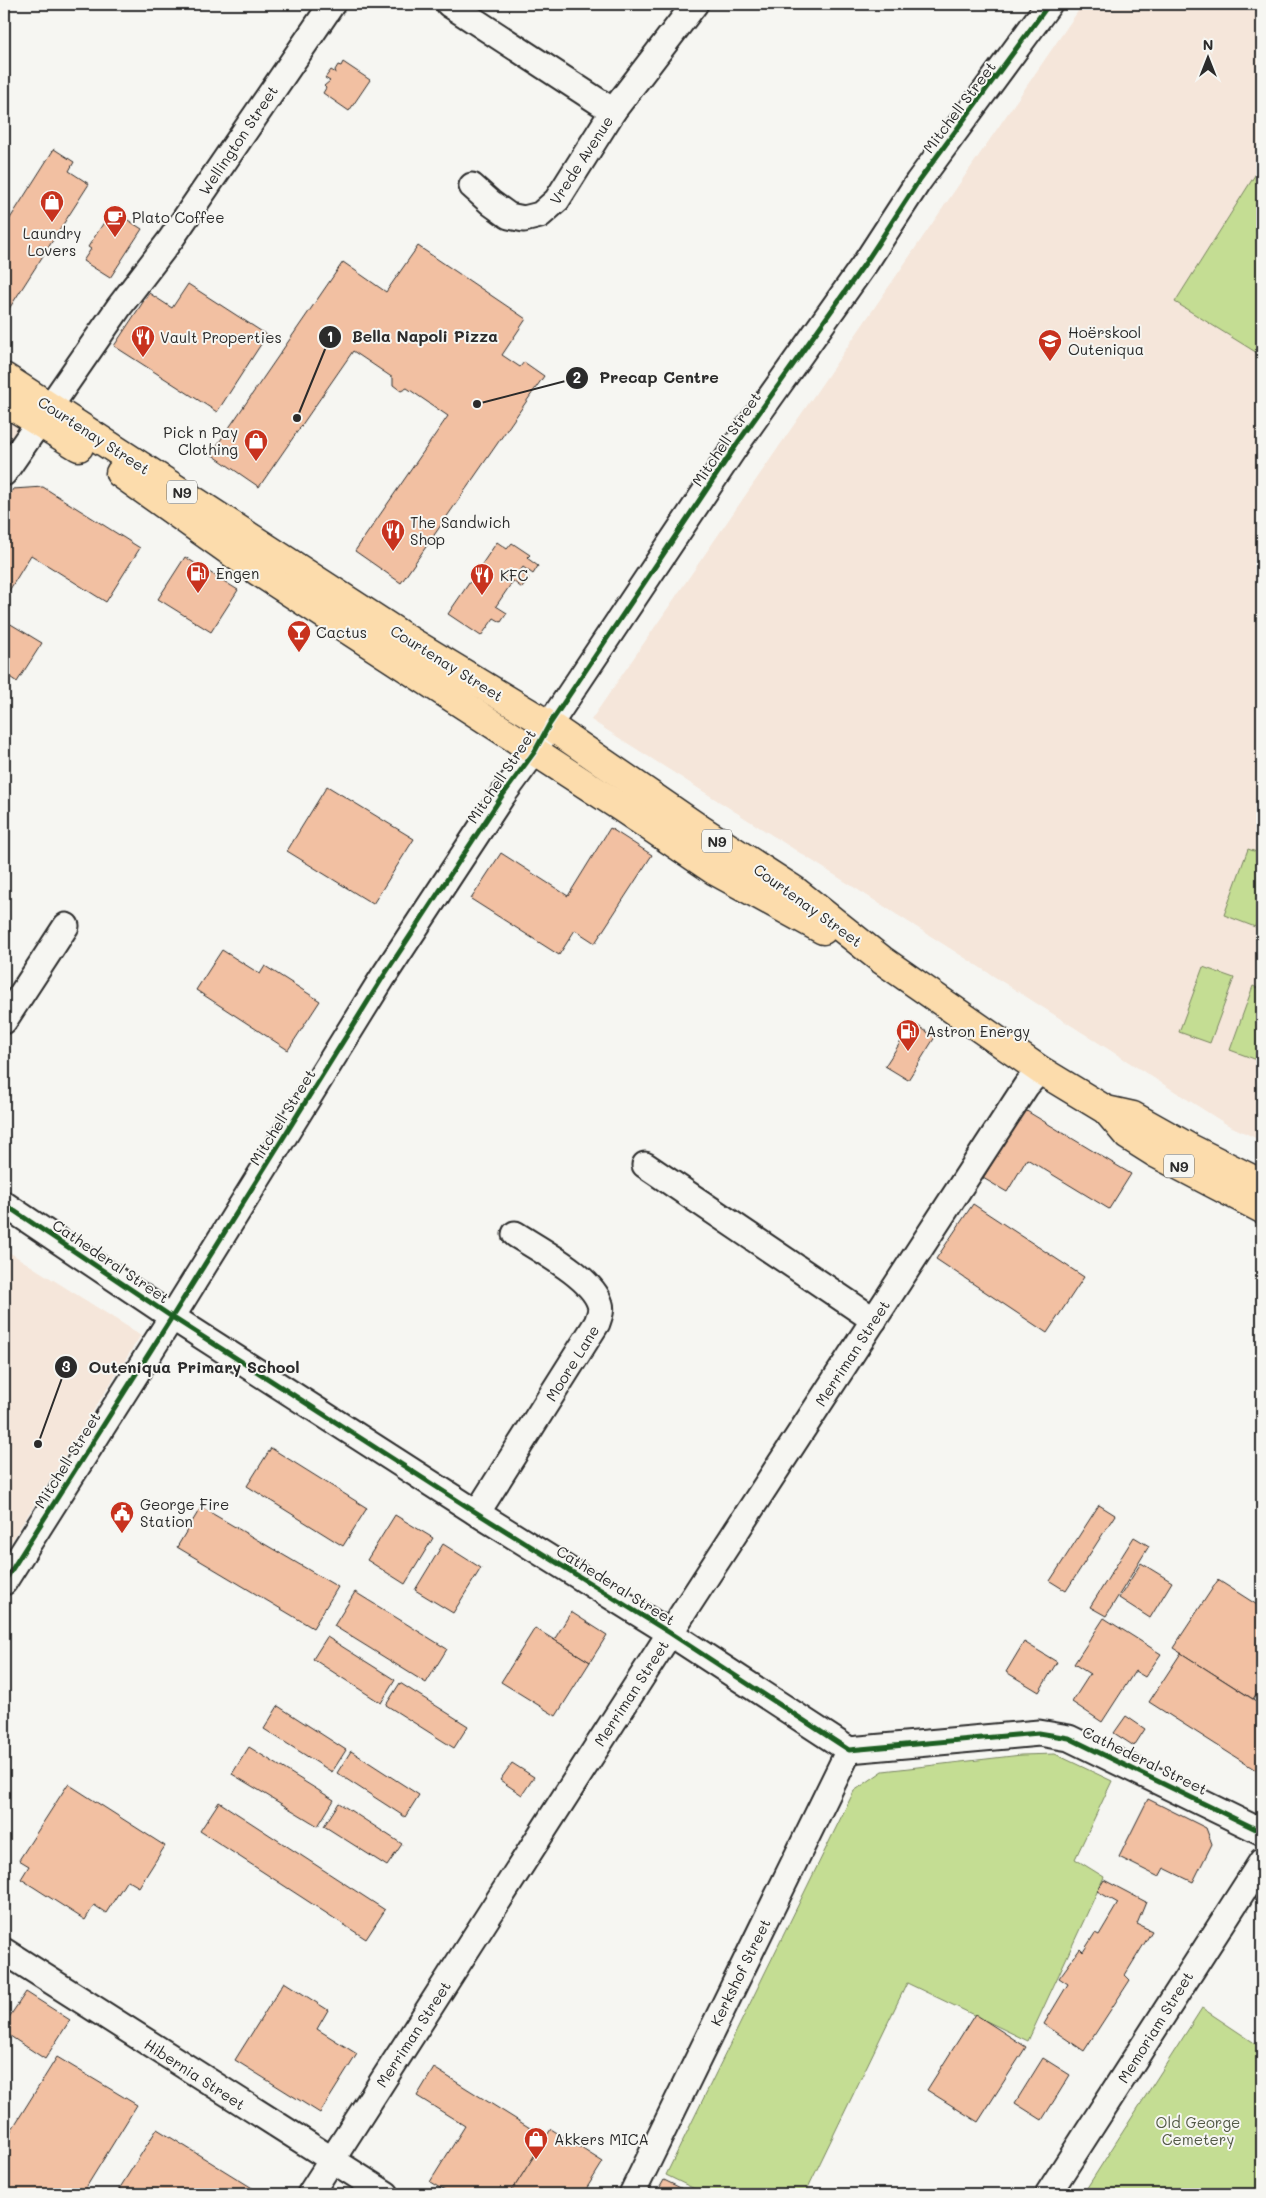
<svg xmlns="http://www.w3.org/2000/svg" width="1266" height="2198" font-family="Mali,sans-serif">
	<rect width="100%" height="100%" fill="#f6f6f2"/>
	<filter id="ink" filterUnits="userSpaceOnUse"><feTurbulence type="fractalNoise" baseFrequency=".02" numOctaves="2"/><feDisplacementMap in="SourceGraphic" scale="10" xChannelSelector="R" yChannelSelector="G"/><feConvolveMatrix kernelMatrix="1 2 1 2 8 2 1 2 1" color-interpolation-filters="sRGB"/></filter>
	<g filter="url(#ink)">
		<!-- built -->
		<g fill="#f5e6da">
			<path d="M1083,4H1262V1141L1226,1124L591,720Z"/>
			<path d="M4,418L24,432L4,462Z"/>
			<path d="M4,1249L141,1335L4,1553Z"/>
		</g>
		<!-- green -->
		<g fill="#c4dd93" stroke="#78845f">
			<path d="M1262,164V356L1175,302Z"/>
			<path d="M1248,849L1262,854V906L1255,927L1224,915Z"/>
			<path d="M1203,967L1234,978L1210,1043L1179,1032Z"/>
			<path d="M1253,986L1262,990V1055L1260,1061L1230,1050Z"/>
			<path d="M1055,1754L1112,1781L1075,1859L1104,1877L1028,2041L907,1983L805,2194H705L666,2175L854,1791L883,1771L1021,1755Z"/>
			<path d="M1202,2008L1262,2048V2194H1083Z"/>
		</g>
		<!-- building -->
		<g fill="#f2c0a2" stroke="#2b2b2b">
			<path d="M343,62L370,80L349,111L323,93L326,88L324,86L330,81L325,78L331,70L336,73L335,70L338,65L341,66Z"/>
			<path d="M54,149L74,162L69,171L89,184L5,315L4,228Z"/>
			<path d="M112,210L142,229L110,278L83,261L91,249L88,247Z"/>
			<path d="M418,246L526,319L502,355L520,367L524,362L544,376L401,583L355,551L448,416L407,388L401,391L393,385V378L353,351L259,487L211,454L343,262L386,292Z"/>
			<path d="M188,284L267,335L217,412L114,346L149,293L172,308Z"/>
			<path d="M43,487L140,548L106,602L31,555L4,599V504L13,489Z"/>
			<path d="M497,542L507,549L512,543L530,555L527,558L538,566L533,574L523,567L519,572L529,578L522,588L513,581L496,606L507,613L501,622L494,618L481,636L448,614Z"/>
			<path d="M185,557L238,590L211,632L158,599Z"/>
			<path d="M4,620L42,643L17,682L4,673Z"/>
			<path d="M327,786L414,839L373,904L287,851Z"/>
			<path d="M610,828L652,855L595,943L575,930L559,955L471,899L501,853L568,896Z"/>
			<path d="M222,950L260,974L265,966L320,1001L288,1050L196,990Z"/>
			<path d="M913,1023L935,1037L908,1080L885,1066Z"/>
			<path d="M1025,1110L1131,1174L1109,1209L1027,1159L1007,1192L983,1178Z"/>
			<path d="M973,1204L1084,1277L1047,1333L936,1259Z"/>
			<path d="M271,1448L367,1508L343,1546L247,1486Z"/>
			<path d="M1099,1505L1115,1515L1066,1591L1050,1581Z"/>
			<path d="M201,1507L338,1587L313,1628L177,1547Z"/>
			<path d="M395,1515L433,1538L405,1584L367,1560Z"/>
			<path d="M1134,1537L1149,1546L1106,1616L1090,1607Z"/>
			<path d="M443,1544L481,1568L453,1613L415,1590Z"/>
			<path d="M1141,1563L1172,1582L1150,1618L1119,1598Z"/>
			<path d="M1218,1580L1262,1608V1685L1253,1699L1173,1648Z"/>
			<path d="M355,1592L447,1649L426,1683L334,1626Z"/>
			<path d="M571,1612L607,1635L590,1662L554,1640Z"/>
			<path d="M1104,1618L1161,1654L1145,1677L1135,1671L1102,1722L1072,1702L1090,1674L1074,1664Z"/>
			<path d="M535,1628L590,1662L556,1716L501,1682Z"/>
			<path d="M327,1637L395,1680L381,1703L313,1659Z"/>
			<path d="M1024,1642L1057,1662L1039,1692L1006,1672Z"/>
			<path d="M1181,1653L1262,1705V1774L1149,1702Z"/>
			<path d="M400,1683L468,1726L454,1748L386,1705Z"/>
			<path d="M278,1706L346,1750L332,1772L264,1729Z"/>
			<path d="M1126,1716L1145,1729L1134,1746L1114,1733Z"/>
			<path d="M249,1747L334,1800L318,1826L232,1774Z"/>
			<path d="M351,1751L419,1795L405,1817L337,1773Z"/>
			<path d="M512,1763L534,1777L522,1795L500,1780Z"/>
			<path d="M68,1784L165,1846L139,1887L127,1880L106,1913L94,1905L85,1920L21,1879L29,1866L19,1860Z"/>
			<path d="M1148,1799L1206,1828L1212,1844L1193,1882L1164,1868L1159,1877L1119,1857Z"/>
			<path d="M219,1802L385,1910L366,1939L200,1831Z"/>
			<path d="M339,1803L402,1844L387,1866L324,1826Z"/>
			<path d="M1104,1880L1146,1902L1137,1924L1152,1931L1125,1975L1130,1980L1084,2051L1044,2024L1068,1984L1059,1978L1080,1949L1083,1952L1095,1933L1099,1935L1118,1903L1097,1891Z"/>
			<path d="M4,1979L10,1983L4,1993Z"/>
			<path d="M284,1982L328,2010L317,2029L357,2054L320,2113L235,2060Z"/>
			<path d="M26,1992L70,2020L45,2059L4,2032V2025Z"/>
			<path d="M975,2014L1026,2047L978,2122L927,2090Z"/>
			<path d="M57,2057L137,2105L82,2194H4V2142Z"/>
			<path d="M1043,2058L1070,2075L1042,2120L1015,2103Z"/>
			<path d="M434,2068L546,2138L510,2194H450L430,2182L465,2126L417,2096Z"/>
			<path d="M157,2129L262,2194H116Z"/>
			<path d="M551,2129L603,2162L583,2194H510Z"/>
			<path d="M664,2180L693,2194H656Z"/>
		</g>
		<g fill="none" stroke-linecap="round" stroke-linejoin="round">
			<!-- minor casing -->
			<g stroke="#2b2b2b" stroke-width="29">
				<g id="minor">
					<path d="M449,4L613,111L695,4"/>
					<path d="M472,186L491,203L509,216L524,219L540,215L557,200L613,111"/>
					<path d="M4,473L119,307L171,239L332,4"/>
					<path d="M4,1021L66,926"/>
					<path d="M645,1165L874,1320"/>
					<path d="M4,1204L172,1317L477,1513L670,1633L849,1750L1039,1733L1069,1738L1262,1832"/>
					<path d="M477,1513L597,1323C599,1317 602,1310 600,1304C592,1277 538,1249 515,1234"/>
					<path d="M4,1582L172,1317L383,977L502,796L535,751L549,725L739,441L866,262L918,182L1049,4"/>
					<path d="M4,1951L386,2194"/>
					<path d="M310,2194L670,1633L1026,1086L1040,1070"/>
					<path d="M632,2194L849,1750"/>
					<path d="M1048,2194L1262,1861"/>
				</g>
			</g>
			<!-- highway casing -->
			<g stroke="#2b2b2b" stroke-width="31">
				<g id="highway">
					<path d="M4,377L407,639L549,725L700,829L794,890L882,960L1040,1070L1106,1110L1128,1136L1155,1153L1262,1209"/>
					<path d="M4,401L79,447"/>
					<path d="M120,473L259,572L622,808L715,871L823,930"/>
					<path d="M1106,1110L1133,1116L1190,1148L1262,1184"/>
				</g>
			</g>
			<!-- minor -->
			<use href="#minor" stroke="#f6f6f2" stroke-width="25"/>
			<!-- highway -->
			<use href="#highway" stroke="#fcdcac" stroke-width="28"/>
			<!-- cycleway casing -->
			<g stroke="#f6f6f2" stroke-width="8">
				<g id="cycleway">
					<path d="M4,1204L172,1317L477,1513L670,1633L849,1750L1039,1733L1069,1738L1262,1832"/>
					<path d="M4,1582L172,1317L383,977L502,796L535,751L549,725L739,441L866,262L918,182L1049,4"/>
				</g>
			</g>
			<!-- cycleway -->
			<use href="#cycleway" stroke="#1b5e20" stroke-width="5"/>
		</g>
	</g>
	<!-- icons -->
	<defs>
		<g id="shop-pin" transform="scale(1.25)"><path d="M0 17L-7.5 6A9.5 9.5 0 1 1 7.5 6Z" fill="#c8321e" stroke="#f6f6f2"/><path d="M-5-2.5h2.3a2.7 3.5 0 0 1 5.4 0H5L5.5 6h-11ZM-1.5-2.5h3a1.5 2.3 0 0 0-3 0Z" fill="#fff"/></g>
		<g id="cafe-pin" transform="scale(1.25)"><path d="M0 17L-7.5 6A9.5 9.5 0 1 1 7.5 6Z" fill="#c8321e" stroke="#f6f6f2"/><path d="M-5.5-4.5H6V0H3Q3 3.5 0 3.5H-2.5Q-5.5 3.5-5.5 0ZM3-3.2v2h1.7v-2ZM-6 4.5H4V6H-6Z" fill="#fff"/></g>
		<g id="restaurant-pin" transform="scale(1.25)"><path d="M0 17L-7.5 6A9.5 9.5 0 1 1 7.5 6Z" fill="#c8321e" stroke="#f6f6f2"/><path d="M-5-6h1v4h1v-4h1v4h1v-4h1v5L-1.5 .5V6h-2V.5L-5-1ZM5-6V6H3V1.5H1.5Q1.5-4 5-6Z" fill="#fff"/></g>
		<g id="school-pin" transform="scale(1.25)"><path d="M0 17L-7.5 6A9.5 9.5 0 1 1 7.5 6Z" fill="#c8321e" stroke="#f6f6f2"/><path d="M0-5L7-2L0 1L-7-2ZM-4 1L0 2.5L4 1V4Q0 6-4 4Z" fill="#fff"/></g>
		<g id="fuel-pin" transform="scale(1.25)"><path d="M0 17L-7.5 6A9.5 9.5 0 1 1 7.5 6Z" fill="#c8321e" stroke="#f6f6f2"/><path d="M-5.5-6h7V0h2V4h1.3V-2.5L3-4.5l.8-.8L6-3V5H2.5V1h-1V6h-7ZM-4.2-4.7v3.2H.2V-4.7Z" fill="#fff"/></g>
		<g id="bar-pin" transform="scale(1.25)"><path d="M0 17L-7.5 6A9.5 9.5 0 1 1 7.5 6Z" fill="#c8321e" stroke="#f6f6f2"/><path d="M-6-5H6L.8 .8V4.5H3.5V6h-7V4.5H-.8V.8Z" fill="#fff"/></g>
		<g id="civic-pin" transform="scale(1.25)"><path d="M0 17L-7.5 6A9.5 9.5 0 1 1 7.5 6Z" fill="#c8321e" stroke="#f6f6f2"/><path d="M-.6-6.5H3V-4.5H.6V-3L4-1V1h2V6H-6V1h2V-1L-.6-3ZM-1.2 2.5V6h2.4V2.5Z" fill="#fff"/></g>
	</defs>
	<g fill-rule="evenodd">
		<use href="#shop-pin" x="52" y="202"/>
		<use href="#cafe-pin" x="115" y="217"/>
		<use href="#restaurant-pin" x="143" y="337"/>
		<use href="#school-pin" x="1050" y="341"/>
		<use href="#shop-pin" x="256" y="441"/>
		<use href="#restaurant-pin" x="393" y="531"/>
		<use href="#fuel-pin" x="198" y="573"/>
		<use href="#restaurant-pin" x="482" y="575"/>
		<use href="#bar-pin" x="299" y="632"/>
		<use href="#fuel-pin" x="908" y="1031"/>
		<use href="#civic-pin" x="122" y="1513"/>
		<use href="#shop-pin" x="536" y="2139"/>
	</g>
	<g text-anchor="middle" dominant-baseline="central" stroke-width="4" stroke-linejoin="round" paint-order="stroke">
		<!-- shield labels -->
		<g fill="#f6f6f2" stroke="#686867" stroke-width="1">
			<rect x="167" y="480.5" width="30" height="23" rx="4"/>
			<rect x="702" y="829.5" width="30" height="23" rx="4"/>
			<rect x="1164" y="1154.5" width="30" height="23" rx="4"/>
		</g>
		<g font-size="14" font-weight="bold" fill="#2b2b2b">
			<text x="182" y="492">N9</text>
			<text x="717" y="841">N9</text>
			<text x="1179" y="1166">N9</text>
		</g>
		<!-- street labels -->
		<g font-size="15" fill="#2b2b2b" stroke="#f6f6f2">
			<text transform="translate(959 107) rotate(-53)">Mitchell Street</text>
			<text transform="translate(238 140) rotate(-56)">Wellington Street</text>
			<text transform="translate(581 160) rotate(-57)">Vrede Avenue</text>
			<text transform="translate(94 435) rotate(33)">Courtenay Street</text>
			<text transform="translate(726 439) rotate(-56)">Mitchell Street</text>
			<text transform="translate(447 663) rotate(32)">Courtenay Street</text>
			<text transform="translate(501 776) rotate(-56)">Mitchell Street</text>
			<text transform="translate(808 905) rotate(36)">Courtenay Street</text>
			<text transform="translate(282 1117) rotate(-58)">Mitchell Street</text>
			<text transform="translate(111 1261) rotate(34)">Cathederal Street</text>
			<text transform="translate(852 1353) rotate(-57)">Merriman Street</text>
			<text transform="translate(572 1363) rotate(-58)">Moore Lane</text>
			<text transform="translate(67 1460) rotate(-58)">Mitchell Street</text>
			<text transform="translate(616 1585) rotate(32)">Cathederal Street</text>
			<text transform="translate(631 1693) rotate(-57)">Merriman Street</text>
			<text transform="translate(1145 1760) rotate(26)">Cathederal Street</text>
			<text transform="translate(740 1972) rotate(-64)">Kerkshof Street</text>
			<text transform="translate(1155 2027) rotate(-58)">Memoriam Street</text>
			<text transform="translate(413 2034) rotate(-57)">Merriman Street</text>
			<text transform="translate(195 2074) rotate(33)">Hibernia Street</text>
		</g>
		<!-- poi labels -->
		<g font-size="15" fill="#2b2b2b" stroke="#f6f6f2" text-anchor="start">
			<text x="132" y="217">Plato Coffee</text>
			<text x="52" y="233" text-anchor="middle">Laundry<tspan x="52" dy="17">Lovers</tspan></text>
			<text x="1068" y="332">Hoërskool<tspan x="1068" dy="17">Outeniqua</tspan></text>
			<text x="160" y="337">Vault Properties</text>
			<text x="238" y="432" text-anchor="end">Pick n Pay<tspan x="238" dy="17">Clothing</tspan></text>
			<text x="410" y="522">The Sandwich<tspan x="410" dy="17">Shop</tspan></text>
			<text x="216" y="573">Engen</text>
			<text x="500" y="575">KFC</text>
			<text x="316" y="632">Cactus</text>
			<text x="926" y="1031">Astron Energy</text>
			<text x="140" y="1504">George Fire<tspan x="140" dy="17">Station</tspan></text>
			<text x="554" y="2139">Akkers MICA</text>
		</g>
		<!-- park labels -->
		<g font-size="15" fill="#515845" stroke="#f6f6f2">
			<text x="1198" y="2122">Old George<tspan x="1198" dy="17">Cemetery</tspan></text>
		</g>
	</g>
	<!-- callouts -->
	<path fill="none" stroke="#2b2b2b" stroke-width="2" d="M297 418L330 337M477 404L577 378M38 1444L66 1367"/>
	<g fill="#2b2b2b" stroke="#f6f6f2" stroke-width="2">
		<circle cx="297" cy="418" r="5"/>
		<circle cx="477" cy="404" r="5"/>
		<circle cx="38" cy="1444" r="5"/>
		<circle cx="330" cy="337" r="12"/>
		<circle cx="577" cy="378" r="12"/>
		<circle cx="66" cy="1367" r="12"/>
	</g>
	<g font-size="15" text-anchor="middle" font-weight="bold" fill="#fff">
		<text x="330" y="342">1</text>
		<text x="577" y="383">2</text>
		<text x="66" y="1372">3</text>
	</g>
	<g font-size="16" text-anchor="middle" font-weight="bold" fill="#2b2b2b" stroke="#f6f6f2" stroke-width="4" stroke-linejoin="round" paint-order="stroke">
		<text x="425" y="342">Bella Napoli Pizza</text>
		<text x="659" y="383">Precap Centre</text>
		<text x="194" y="1373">Outeniqua Primary School</text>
	</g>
	<!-- margin -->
	<rect width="1266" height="2198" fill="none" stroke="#f6f6f2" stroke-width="20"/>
	<rect x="10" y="10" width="1246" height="2178" fill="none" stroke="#2b2b2b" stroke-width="2" filter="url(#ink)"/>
	<!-- north arrow -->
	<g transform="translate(1208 58)" stroke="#f6f6f2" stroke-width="4" paint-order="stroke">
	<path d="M0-4L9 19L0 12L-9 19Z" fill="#2b2b2b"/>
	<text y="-8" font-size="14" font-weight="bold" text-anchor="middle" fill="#2b2b2b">N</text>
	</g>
</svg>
